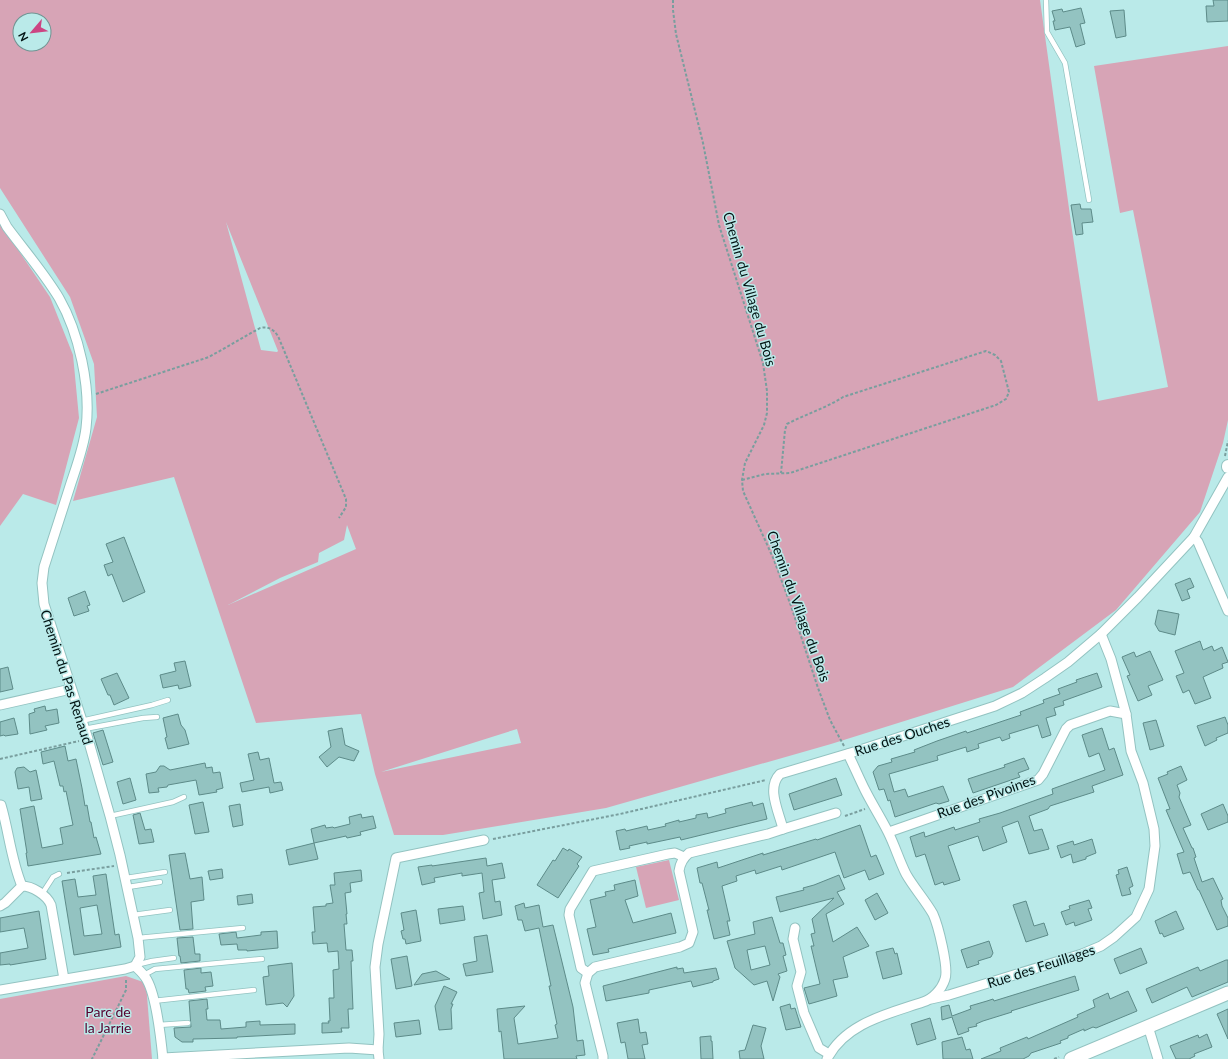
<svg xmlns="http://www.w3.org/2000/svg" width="1228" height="1059" font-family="Lato,sans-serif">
	<rect width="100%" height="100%" fill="#baeae9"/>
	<!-- green -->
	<g fill="#d7a4b6" fill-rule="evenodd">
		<path d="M0,0H1040L1072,230L1098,401L1168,387L1133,210L1120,213L1094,66L1228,46V420L1223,443L1200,512L1116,610L1013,687L831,744L606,808L443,835H394L375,774L361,714L256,723L174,477L73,501L97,417L94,364L70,297L0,188ZM20,20H44V44H20ZM226,222L278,351L277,352L261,350ZM347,525L356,549L228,605L280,578L318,562L319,553L344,540ZM517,729L521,743L381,772Z"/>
		<path d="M0,223L50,297L73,355L79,418L56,505L23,494L0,526Z"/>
		<path d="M669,860L679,900L646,908L636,867Z"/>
		<path d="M126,976L146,983L152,1059H0V999Z"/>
	</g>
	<!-- building -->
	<g fill="#93c3c1" stroke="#5d8b89" fill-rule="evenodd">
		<path d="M1213,0H1228V21L1207,22L1206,6H1214Z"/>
		<path d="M1081,8L1085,23L1080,24L1085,44L1076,47L1070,27L1055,30L1053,21H1055L1052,11L1062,9L1063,12Z"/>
		<path d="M1124,10L1126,36L1116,38L1110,11Z"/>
		<path d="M1080,204L1081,209H1091L1093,222L1082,223L1083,234L1076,235L1071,205Z"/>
		<path d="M124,537L145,592L123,602L112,574L108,576L104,565L113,562L106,544Z"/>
		<path d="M1190,578L1194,587L1187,590L1190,598L1182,601L1175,584Z"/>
		<path d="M85,591L90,605L87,606L89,611L74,616L68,598Z"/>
		<path d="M1158,610L1179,614L1175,635L1159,631L1155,624Z"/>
		<path d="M1200,641L1203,650L1212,646L1214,651L1222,647L1228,662L1222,664L1223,668L1203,677L1211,698L1195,704L1189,690L1183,693L1176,676L1184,673L1175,651Z"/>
		<path d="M1150,651L1163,680L1148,686L1152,695L1138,701L1127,676L1130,675L1122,657L1134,652L1136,657Z"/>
		<path d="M185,661L191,686L179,689L178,685L163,688L160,675L176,671L174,663Z"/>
		<path d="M8,667L13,689L0,692V669Z"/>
		<path d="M117,673L129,698L114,705L110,695H108L101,679Z"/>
		<path d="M1097,673L1102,687L1063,701L1064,705L1054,708L1056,715L1046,718L1051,735L1042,738L1038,725L1009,734L1010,738L1002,741L1000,737L978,744L979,748L967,752L966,747L937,756L938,760L889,774L894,792L905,789L908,797L943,786L949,801L939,804L936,803L895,817L890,800L888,801L884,789L879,790L873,772L878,766L892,762L891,759L915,752L914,750L937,741L966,731L967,733L1021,715L1020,712L1044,703L1043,700L1060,694L1058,689L1077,682L1076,680Z"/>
		<path d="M45,706L46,711L57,709L59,723L45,726L47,730L30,734L29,714L35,712L34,709Z"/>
		<path d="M178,714L181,725L185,730L189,744L168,749L165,738L167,737L163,718Z"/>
		<path d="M1225,717L1228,725V733L1216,738L1217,740L1205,746L1197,726Z"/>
		<path d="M14,718L18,734L5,736L4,735L0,736V722Z"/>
		<path d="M1156,720L1164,746L1150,750L1143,723Z"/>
		<path d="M342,728L345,745L359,751L354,761L339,757L327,767L319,757L331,747L328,731Z"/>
		<path d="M1102,728L1109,750L1114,748L1123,775L1092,786L1094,792L1050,806L1048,809L1029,816L1034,831L1042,829L1049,849L1029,854L1018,821L1002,827L1007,842L983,851L978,836L948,846L960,880L944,885L943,882L935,885L925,854L916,857L910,837L924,832L925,837L954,827L955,830L980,822L979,819L1000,813L1053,794L1052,789L1105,770L1099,753L1089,757L1082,735Z"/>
		<path d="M103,730L113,762L103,765L93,733Z"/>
		<path d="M65,746L68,761L76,759L82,788L85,806L87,805L90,822H91L94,838L96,837L101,854L28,866L26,853H27L20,809L34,806L42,848L63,844L60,828L73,825L66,791L64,792L63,786H60L54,761L43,764L41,752Z"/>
		<path d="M258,752L260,760L269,758L274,783L281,782L283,790L270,793L269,787L242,792L240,783L254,780L248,754Z"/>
		<path d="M1024,758L1029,769L1018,773L1020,777L973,793L968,779L1005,767L1004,765Z"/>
		<path d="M205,763L206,768L212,767L213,773L220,772L223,788L216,790L217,792L199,795L196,780L168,785L167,787L158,788L159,792L149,793L146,774L156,772L160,766H164L170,770Z"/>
		<path d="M1181,766L1187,780L1177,785L1180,793L1179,797L1191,825L1183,828L1192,848H1193L1196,857L1194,858L1202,882L1213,878L1223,899L1221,900L1222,906L1228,918V926L1217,930L1199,890H1198L1190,872L1183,874L1177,854L1184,852L1166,810L1170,809L1158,778L1168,774L1167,772Z"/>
		<path d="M24,767L30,772L36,770L42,799L31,801L29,787L18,789L15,772L17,768Z"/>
		<path d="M130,778L136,800L123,804L117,782Z"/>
		<path d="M836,778L842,795L794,810L789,794Z"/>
		<path d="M203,802L209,832L195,834L189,805Z"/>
		<path d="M752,802L753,806L763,803L767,819L681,840L680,837L647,844V842L629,846L630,848L620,850L616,831L625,829L626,831L647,826L648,830L666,826L665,824L679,820V822L696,818V815L707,813L708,818L726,813L725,809Z"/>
		<path d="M240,804L243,825L233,827L229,806Z"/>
		<path d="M1223,804L1228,816V822L1208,830L1201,814Z"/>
		<path d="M140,813L145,830L151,829L154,842L139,844L133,815Z"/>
		<path d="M361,814L362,818L373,816L376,828L360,832L361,835L347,838L346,836L314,843L311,829L325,825L326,828L333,827L334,828L350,824L349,817Z"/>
		<path d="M860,825L871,857L876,855L884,874L869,880L865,870L844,878L835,852L782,870L781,866L756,874L755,870L736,876L737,881L722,886L730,921H727L730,935L714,939L707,910H709L702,883H700L697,868L717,862L718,868L763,853V855L816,839L817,840Z"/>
		<path d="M1092,839L1096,853L1086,857V859L1073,863L1071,854L1061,858L1057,846L1073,841L1074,845Z"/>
		<path d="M314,843L318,859L289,865L286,850Z"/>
		<path d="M563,848L568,851L569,849L582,857L577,864L579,866L558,898L537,885L553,860L555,861Z"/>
		<path d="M185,853L190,879L202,877L204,900L191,902L193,929L180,930L169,855Z"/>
		<path d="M486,858L487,866L502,863L505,878L492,880L495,902L500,901L502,915L483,919L479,893L484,892L482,873L462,876V873L434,878L435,882L422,885L418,867L432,865V866Z"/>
		<path d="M1127,867L1133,886L1129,888L1131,894L1122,896L1116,875L1119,874L1118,870Z"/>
		<path d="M222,869L223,878L210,880L208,871Z"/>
		<path d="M361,870L362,881L350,883L351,892L345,893L347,914H346L347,924H344L346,950H352L353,961H351L353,1009H348L349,1028H341L342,1032L322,1033V1023H329L328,1021H330L329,998H334L333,970L339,969L338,951L328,952L327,943L313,944L312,932H315L313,907L326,906V904L333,903L330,885H335L334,873Z"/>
		<path d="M106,874L115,935L119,934L121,947L74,955L62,881L75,879L78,897L96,895L93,876ZM97,905L102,934L84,936L80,908Z"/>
		<path d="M839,875L845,889L837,892L844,904L826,914L833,942L857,927L869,946L843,957L848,977L833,980L837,996L809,1004L804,988L820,984L811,946H814L811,934L815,933L812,919L834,898L780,912L776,897L804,890L803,888L814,885Z"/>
		<path d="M635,880L638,896L625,900L633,923L671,913L676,933L608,949L609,952L593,955L587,929L596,927L590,900L606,896L605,892L615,890L614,885Z"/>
		<path d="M877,893L888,913L875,920L865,900Z"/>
		<path d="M252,894L253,903L238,905L237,896Z"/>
		<path d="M1089,900L1092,908L1088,909L1092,920L1075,926L1074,922L1066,925L1061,912L1070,909L1069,906Z"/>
		<path d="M1026,901L1034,926L1044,923L1048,935L1026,942L1013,905Z"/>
		<path d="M524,903L525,908L539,905L543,927L553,925L573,1007L577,1041L583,1040L585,1055L576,1056L577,1059H504L501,1031L499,1032L497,1009L525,1006L514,1018L518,1044L558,1038L555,1025L557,1024L549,986H551L539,928L525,931L522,920H518L515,906Z"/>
		<path d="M463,906L465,920L440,924L438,909Z"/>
		<path d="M416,910L421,941L406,944L405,939H403L401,931L404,930L401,913Z"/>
		<path d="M39,911L46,959L10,965V964L0,965V953L28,948L24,928L0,932V918Z"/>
		<path d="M1176,911L1184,929L1164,937L1162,933L1160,934L1155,921Z"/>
		<path d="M772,917L780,943H783L786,955L783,956L787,971L778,974L780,977L773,1001L767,981L754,985L735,968L727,941L755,934L753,922ZM765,946L770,965L751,970L747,950Z"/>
		<path d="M277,931L278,948L247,951V950H238L237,944L221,945L219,934L236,932L237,938L261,935V932Z"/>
		<path d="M487,935L493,972L466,976L463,964L477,961L474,937Z"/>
		<path d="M193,937L195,954H200V961L181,963L180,956H179L177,938Z"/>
		<path d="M989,941L993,953L991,957L978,961L979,964L967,968L961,950Z"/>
		<path d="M893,948L895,954L897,953L902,974L883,979L876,952Z"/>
		<path d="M1141,948L1147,963L1120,974L1114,959Z"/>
		<path d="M407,956L412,986L396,989L391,959Z"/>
		<path d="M1226,960H1228V982L1192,997L1187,987L1152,1003L1146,989L1193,969L1198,967L1200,971Z"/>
		<path d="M292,963L294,996L287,1007L283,1003L266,1005L263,977L269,976L268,966Z"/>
		<path d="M677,967V969L683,968L684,973L716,968L719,979L713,981V982L693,987L691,981L649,990V993L606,1001L603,986Z"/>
		<path d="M201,968V973L211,972L213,986L205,987L206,991L189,993L188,989H186L184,970Z"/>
		<path d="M436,971L450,979L414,985L422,974Z"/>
		<path d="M1075,976L1079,990L1011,1011L1012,1012L983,1021L976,1024L977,1026L968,1028L969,1031L958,1035L952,1017L942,1020L941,1007L949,1005L952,1016L971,1009L970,1006L987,1001L993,999L994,1001Z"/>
		<path d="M444,986L457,992L451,1004H453L451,1009L452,1029L439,1030L435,1006Z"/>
		<path d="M1128,991L1137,1011L1096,1028L1093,1027L1084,1031V1029L1068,1036V1038L1060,1041L1061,1043L1031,1053L1029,1056L1023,1059H981L1001,1051L1000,1048L1027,1037L1028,1039L1078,1017L1077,1015L1095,1007L1093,1000L1108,993L1110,999Z"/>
		<path d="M207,999L208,1009H206L207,1020H220L221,1029L246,1027V1022L260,1021V1025L295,1024V1034L237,1037V1038L193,1039V1042H182L175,1037L174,1028L191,1027L189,1001Z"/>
		<path d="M790,1004L791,1009L795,1008L801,1027L786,1030L780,1007Z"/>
		<path d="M1228,1009V1039L1217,1014Z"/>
		<path d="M930,1018L936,1039L917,1045L911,1024Z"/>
		<path d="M638,1019L640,1033L646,1032L648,1044L642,1045L645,1059H628L625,1042L621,1043L617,1023Z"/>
		<path d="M419,1020L421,1034L396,1037L394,1023Z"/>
		<path d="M753,1025L766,1028L761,1046L764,1059H740L739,1051L745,1050Z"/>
		<path d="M1207,1034L1212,1047L1194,1054L1195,1056L1189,1059H1176L1170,1046L1198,1035L1199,1038Z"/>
		<path d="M711,1036V1041H712L713,1059H701L700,1037Z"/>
		<path d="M962,1037L966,1050L970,1049L973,1059H943L942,1042Z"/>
	</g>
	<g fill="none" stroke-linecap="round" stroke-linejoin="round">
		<!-- service casing -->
		<g stroke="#93c3c1" stroke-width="6">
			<g id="service">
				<path d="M1046,0L1047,32L1065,63L1089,200"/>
				<path d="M81,721L152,705L168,700"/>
				<path d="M84,729L143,718L157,717"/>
				<path d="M110,816L173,802L184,797"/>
				<path d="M126,878L165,872"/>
				<path d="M128,887L160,882"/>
				<path d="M42,894L53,877L59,874"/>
				<path d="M133,915L170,910"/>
				<path d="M138,938L243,928"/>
				<path d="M136,965L152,961L174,958"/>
				<path d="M144,975L155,969L262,959"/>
				<path d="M153,1001L254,990"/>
				<path d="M158,1025L188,1023"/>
			</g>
		</g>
		<!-- minor casing -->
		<g stroke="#93c3c1" stroke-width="11">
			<g id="minor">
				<path d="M0,214L7,227C24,250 44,273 59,298C79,333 91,387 86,428C84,446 77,465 71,483C62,511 53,539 44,567L42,583L44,604L88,739L110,816L120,855L138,938L140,957L135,966"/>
				<path d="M1194,537L1198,542L1228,611"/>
				<path d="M0,705L71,689"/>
				<path d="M1,805C9,832 11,860 22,886"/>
				<path d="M783,829L836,813"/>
				<path d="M889,832L1038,780L1043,774L1066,729L1070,725L1110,711L1126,714"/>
				<path d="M0,906L5,903L22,886C32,886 47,895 51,905L64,979"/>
				<path d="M795,928L793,939L801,972L797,986L804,1013L819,1048L829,1054"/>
				<path d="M135,966C139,970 144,974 147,980C156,996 161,1039 163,1059"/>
				<path d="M588,973L581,968L569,915L570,909L593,871L668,854L675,853L684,857"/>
				<path d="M0,990L125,969L135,966"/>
				<path d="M931,999L949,995L1082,954L1101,946L1114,937L1136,917L1149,889L1155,846L1154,829L1143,783L1131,751L1126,714L1111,659L1101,634"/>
				<path d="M1148,1026L1158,1059"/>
				<path d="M163,1058L349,1048L378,1050"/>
				<path d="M379,1059L378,1050L379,1034L375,967L378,944L396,858L484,840"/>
				<path d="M603,1059V1056L585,983L588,973L595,967L680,947L689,943L693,932L679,871C680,863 683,858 689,853L768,834L783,829C779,812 766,788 780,774L857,751L995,706L1022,693L1045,678L1068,662L1101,634L1138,597L1194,537L1228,477"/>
				<path d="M827,1059C845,1023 888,1014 923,1002C933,999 942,989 945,979C949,968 938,925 933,914C925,900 914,888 906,874C899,860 895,846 888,832C881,818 872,804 865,790C859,778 854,766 848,754"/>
			</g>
		</g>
		<!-- tertiary casing -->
		<g stroke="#93c3c1" stroke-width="14">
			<path id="tertiary" d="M1228,466V467"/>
		</g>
		<!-- secondary casing -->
		<g stroke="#93c3c1" stroke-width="15">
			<path id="secondary" d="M1071,1059L1228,993"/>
		</g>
		<!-- path -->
		<g stroke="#799e9e" stroke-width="2" stroke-dasharray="3 2" stroke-linecap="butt">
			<path d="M673,0V10L676,34L703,143L719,225L763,363L767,391V413L764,425L745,463L742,480L743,491L774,560L791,606L818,688L830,720L844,746"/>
			<path d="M96,394L209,357L260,328C268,326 273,329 278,336L346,499V507L339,518"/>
			<path d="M1225,456L1228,441"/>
			<path d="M742,480L765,474L790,473L996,405L1006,399L1009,392L1001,361L995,355L986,351L843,397C826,408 806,414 787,424L785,430L781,473"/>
			<path d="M0,759L79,741"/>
			<path d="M845,816L865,809"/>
			<path d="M493,839L620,814L766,780"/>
			<path d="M67,873L114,866"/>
			<path d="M93,1059H92L126,990V978"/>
			<path d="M1054,1059L1059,1057"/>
		</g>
		<!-- service -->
		<use href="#service" stroke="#fff" stroke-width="4.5"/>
		<!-- minor -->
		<use href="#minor" stroke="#fff" stroke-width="9"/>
		<!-- tertiary -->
		<use href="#tertiary" stroke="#fff" stroke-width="12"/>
		<!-- secondary -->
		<use href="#secondary" stroke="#fff" stroke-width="13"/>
	</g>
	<g text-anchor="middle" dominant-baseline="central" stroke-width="3" stroke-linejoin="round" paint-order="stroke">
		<!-- street labels -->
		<g font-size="14" fill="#021313" stroke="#baeae9">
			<text transform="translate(750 289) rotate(74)">Chemin du Village du Bois</text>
			<text transform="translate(799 606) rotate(70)">Chemin du Village du Bois</text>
			<text transform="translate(67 677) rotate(72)">Chemin du Pas Renaud</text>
			<text transform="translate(902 736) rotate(-18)">Rue des Ouches</text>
			<text transform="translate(986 796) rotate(-20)">Rue des Pivoines</text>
			<text transform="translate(1041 966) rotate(-18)">Rue des Feuillages</text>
		</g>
		<!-- park labels -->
		<g font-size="14" fill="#57002f" stroke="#baeae9">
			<text x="108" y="1011">Parc de<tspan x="108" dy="16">la Jarrie</tspan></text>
		</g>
	</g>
	<!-- north arrow -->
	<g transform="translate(32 32) rotate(242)"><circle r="19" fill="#baeae9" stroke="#709493"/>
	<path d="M0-3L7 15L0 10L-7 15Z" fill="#cc4583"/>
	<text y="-6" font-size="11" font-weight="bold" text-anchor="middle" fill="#021313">N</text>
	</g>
</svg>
